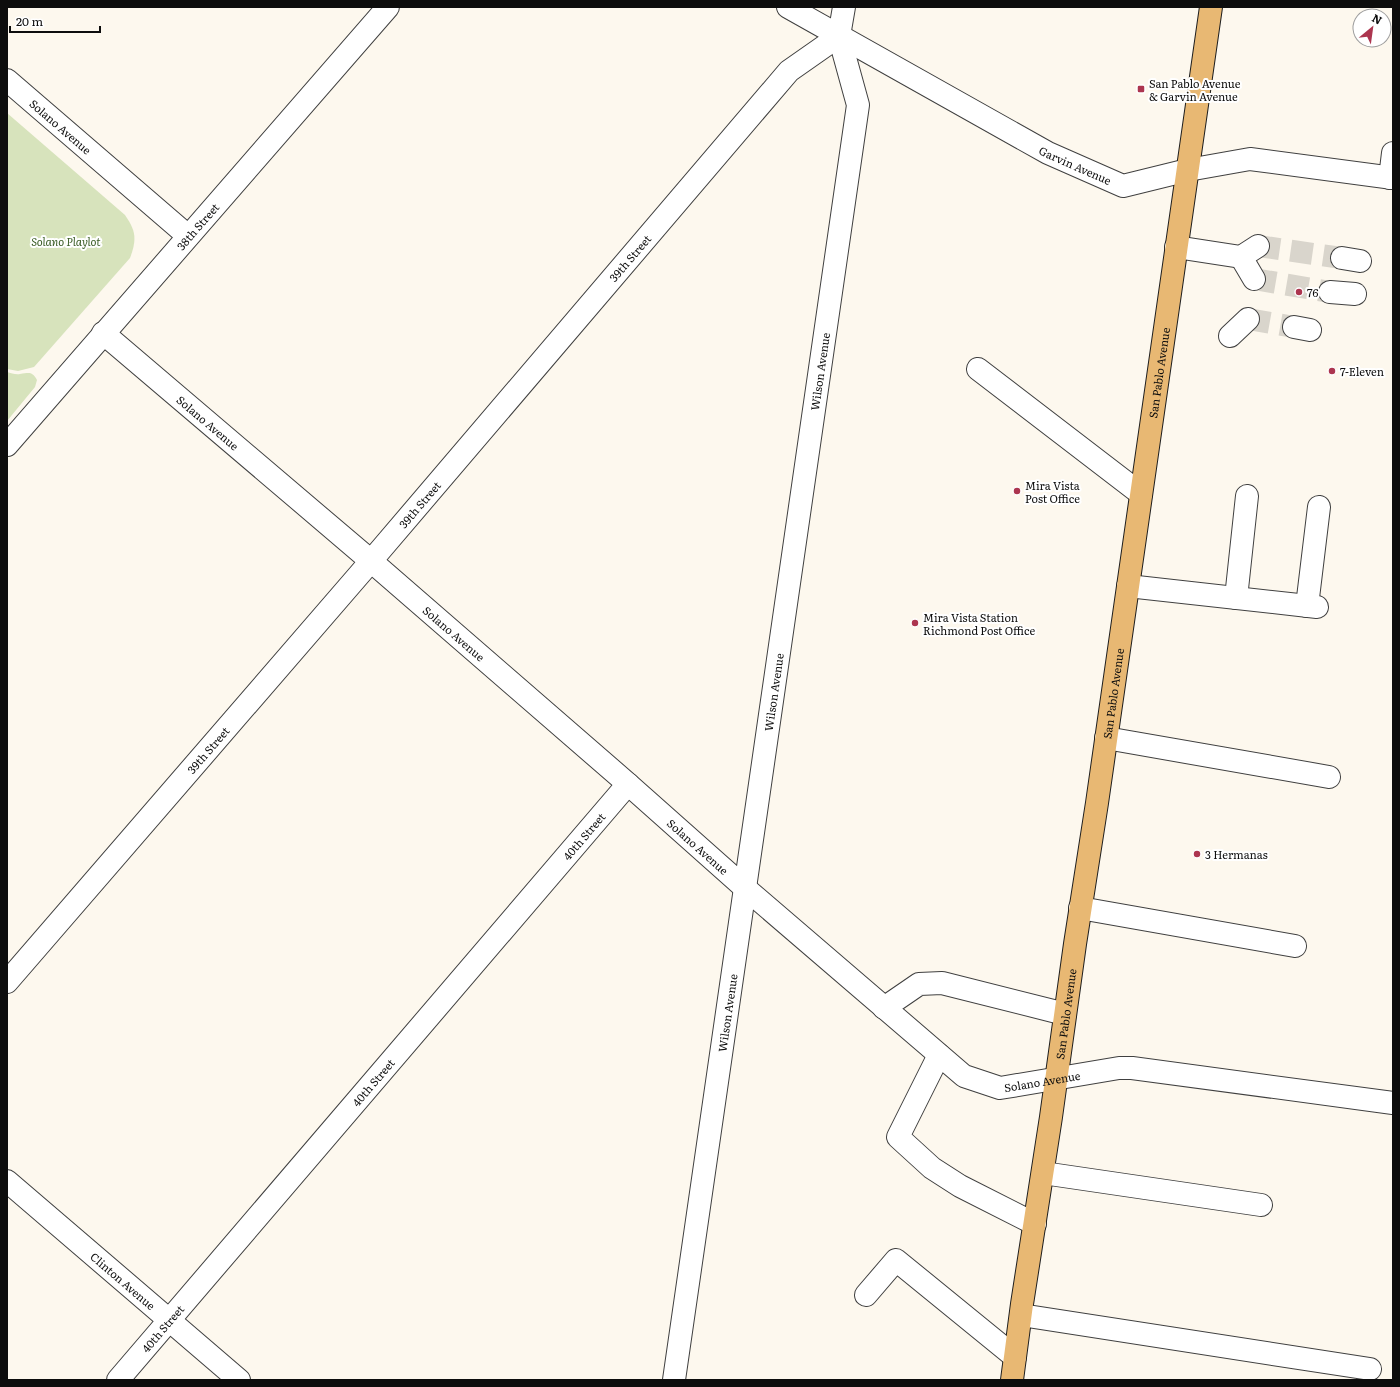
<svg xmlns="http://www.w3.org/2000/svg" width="1400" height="1387" font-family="Literata,serif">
	<rect width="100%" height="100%" fill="#fdf8ee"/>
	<!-- green -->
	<g fill="#d7e3bc">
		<path d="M7,113L125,215C136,231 137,239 130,258L34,367L18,371L7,369Z"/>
		<path d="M7,372C11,373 16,375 20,374C29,373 32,371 37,380L35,387L7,421Z"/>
	</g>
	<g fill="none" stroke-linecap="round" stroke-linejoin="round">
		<!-- minor-tunnel -->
		<g stroke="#d9d5cc" stroke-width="22" stroke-dasharray="22 11" stroke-linecap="butt">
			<path d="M1258,246L1342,258"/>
			<path d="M1254,279L1330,292"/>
			<path d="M1248,319L1294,327"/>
		</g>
		<!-- minor casing -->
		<g stroke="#404040" stroke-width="24">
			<g id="minor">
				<path id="s1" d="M788,7L1048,153L1123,186L1188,170L1250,159L1393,178"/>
				<path id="s2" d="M7,80L188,236"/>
				<path d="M1390,178L1393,153"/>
				<path d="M1176,247L1241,257L1258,246"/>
				<path d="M1241,257L1254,279"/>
				<path d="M1342,258L1360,261"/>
				<path d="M1330,292L1355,294"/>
				<path d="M1294,327L1310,330"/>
				<path id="s3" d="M103,333L371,561L628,784L745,888L964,1076L1000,1088L1119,1068H1132L1393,1103"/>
				<path d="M1230,336L1248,319"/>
				<path d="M978,369L1141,494"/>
				<path id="s4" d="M7,445L388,7"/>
				<path d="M1128,586L1317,607"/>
				<path d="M1236,598L1247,496"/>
				<path d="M1307,606L1319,507"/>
				<path d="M1106,738L1329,777"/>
				<path d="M1080,908L1295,946"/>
				<path id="s5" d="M7,982L371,561L789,71L839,36"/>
				<path d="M884,1008L919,984L942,983L1065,1014"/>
				<path d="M939,1055L898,1137L932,1168L960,1186L1035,1224"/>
				<path d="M1043,1173L1261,1205"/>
				<path id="s6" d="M7,1181L239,1380"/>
				<path d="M866,1295L896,1260L1015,1357"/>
				<path d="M1021,1315L1370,1369"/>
				<path id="s7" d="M118,1380L628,784"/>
				<path id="s8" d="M674,1380L858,105L839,36L844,7"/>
			</g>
		</g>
		<!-- major casing -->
		<g stroke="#1e1e1e" stroke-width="24">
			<g id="major">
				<path id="s9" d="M1012,1380L1022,1304L1051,1117L1075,944L1097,803L1211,7"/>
			</g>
		</g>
		<!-- minor -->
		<use href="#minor" stroke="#fff" stroke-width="22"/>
		<!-- major -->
		<use href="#major" stroke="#e8b873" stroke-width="22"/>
	</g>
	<!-- markers -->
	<g fill="#ac354f" stroke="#fff" stroke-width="1.5">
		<rect x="1137" y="85" width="8" height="8" rx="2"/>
		<circle cx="1299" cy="292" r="4"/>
		<circle cx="1332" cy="371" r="4"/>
		<circle cx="1017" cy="491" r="4"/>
		<circle cx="915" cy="623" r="4"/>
		<circle cx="1197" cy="854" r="4"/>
	</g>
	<g text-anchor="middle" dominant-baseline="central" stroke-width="4" stroke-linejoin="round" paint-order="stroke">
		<!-- poi labels -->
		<g font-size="11" fill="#0d0d0d" stroke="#fff" text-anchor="start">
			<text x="1149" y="83">San Pablo Avenue<tspan x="1149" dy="13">&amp; Garvin Avenue</tspan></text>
			<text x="1307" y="292">76</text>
			<text x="1340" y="371">7-Eleven</text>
			<text x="1025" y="485">Mira Vista<tspan x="1025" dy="13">Post Office</tspan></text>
			<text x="923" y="617">Mira Vista Station<tspan x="923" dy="13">Richmond Post Office</tspan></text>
			<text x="1205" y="854">3 Hermanas</text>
		</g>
		<!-- street labels -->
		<g font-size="11" fill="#0d0d0d" stroke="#fff">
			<text stroke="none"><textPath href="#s2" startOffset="71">Solano Avenue</textPath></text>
			<text stroke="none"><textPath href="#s1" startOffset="328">Garvin Avenue</textPath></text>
			<text stroke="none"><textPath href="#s4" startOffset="290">38th Street</textPath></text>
			<text stroke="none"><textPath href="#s5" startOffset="955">39th Street</textPath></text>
			<text stroke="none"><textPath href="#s8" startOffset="1019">Wilson Avenue</textPath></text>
			<text stroke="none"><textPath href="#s9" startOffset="1018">San Pablo Avenue</textPath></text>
			<text stroke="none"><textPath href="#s3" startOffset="138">Solano Avenue</textPath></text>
			<text stroke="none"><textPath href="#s5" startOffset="631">39th Street</textPath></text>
			<text stroke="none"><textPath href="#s3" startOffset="462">Solano Avenue</textPath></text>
			<text stroke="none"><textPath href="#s8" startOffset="695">Wilson Avenue</textPath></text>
			<text stroke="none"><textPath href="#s9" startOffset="694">San Pablo Avenue</textPath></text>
			<text stroke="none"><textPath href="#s5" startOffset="307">39th Street</textPath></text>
			<text stroke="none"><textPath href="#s7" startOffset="716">40th Street</textPath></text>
			<text stroke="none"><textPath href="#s3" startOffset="786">Solano Avenue</textPath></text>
			<text stroke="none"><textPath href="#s8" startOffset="371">Wilson Avenue</textPath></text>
			<text stroke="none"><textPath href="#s9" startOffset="370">San Pablo Avenue</textPath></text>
			<text stroke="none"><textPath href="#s3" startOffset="1218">Solano Avenue</textPath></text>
			<text stroke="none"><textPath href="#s7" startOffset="392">40th Street</textPath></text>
			<text stroke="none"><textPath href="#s6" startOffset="153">Clinton Avenue</textPath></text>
			<text stroke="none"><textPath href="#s7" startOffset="68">40th Street</textPath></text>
		</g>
		<!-- park labels -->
		<g font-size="11" font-style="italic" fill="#3a5c25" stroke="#fff">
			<text x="66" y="241">Solano Playlot</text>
		</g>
	</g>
	<!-- border -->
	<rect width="1400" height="1387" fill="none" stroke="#0d0d0d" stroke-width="16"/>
	<!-- north arrow -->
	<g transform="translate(1372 28) rotate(29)"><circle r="19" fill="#ffffff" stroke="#9e9e9e"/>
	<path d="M0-3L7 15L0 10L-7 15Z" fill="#ac354f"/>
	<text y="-6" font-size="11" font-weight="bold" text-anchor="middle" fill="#0d0d0d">N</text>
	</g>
	<!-- scale -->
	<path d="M10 26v6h90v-6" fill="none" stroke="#0d0d0d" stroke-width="2"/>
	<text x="16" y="26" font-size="12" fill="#0d0d0d" stroke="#ffffff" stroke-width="3" paint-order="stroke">20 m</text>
</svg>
